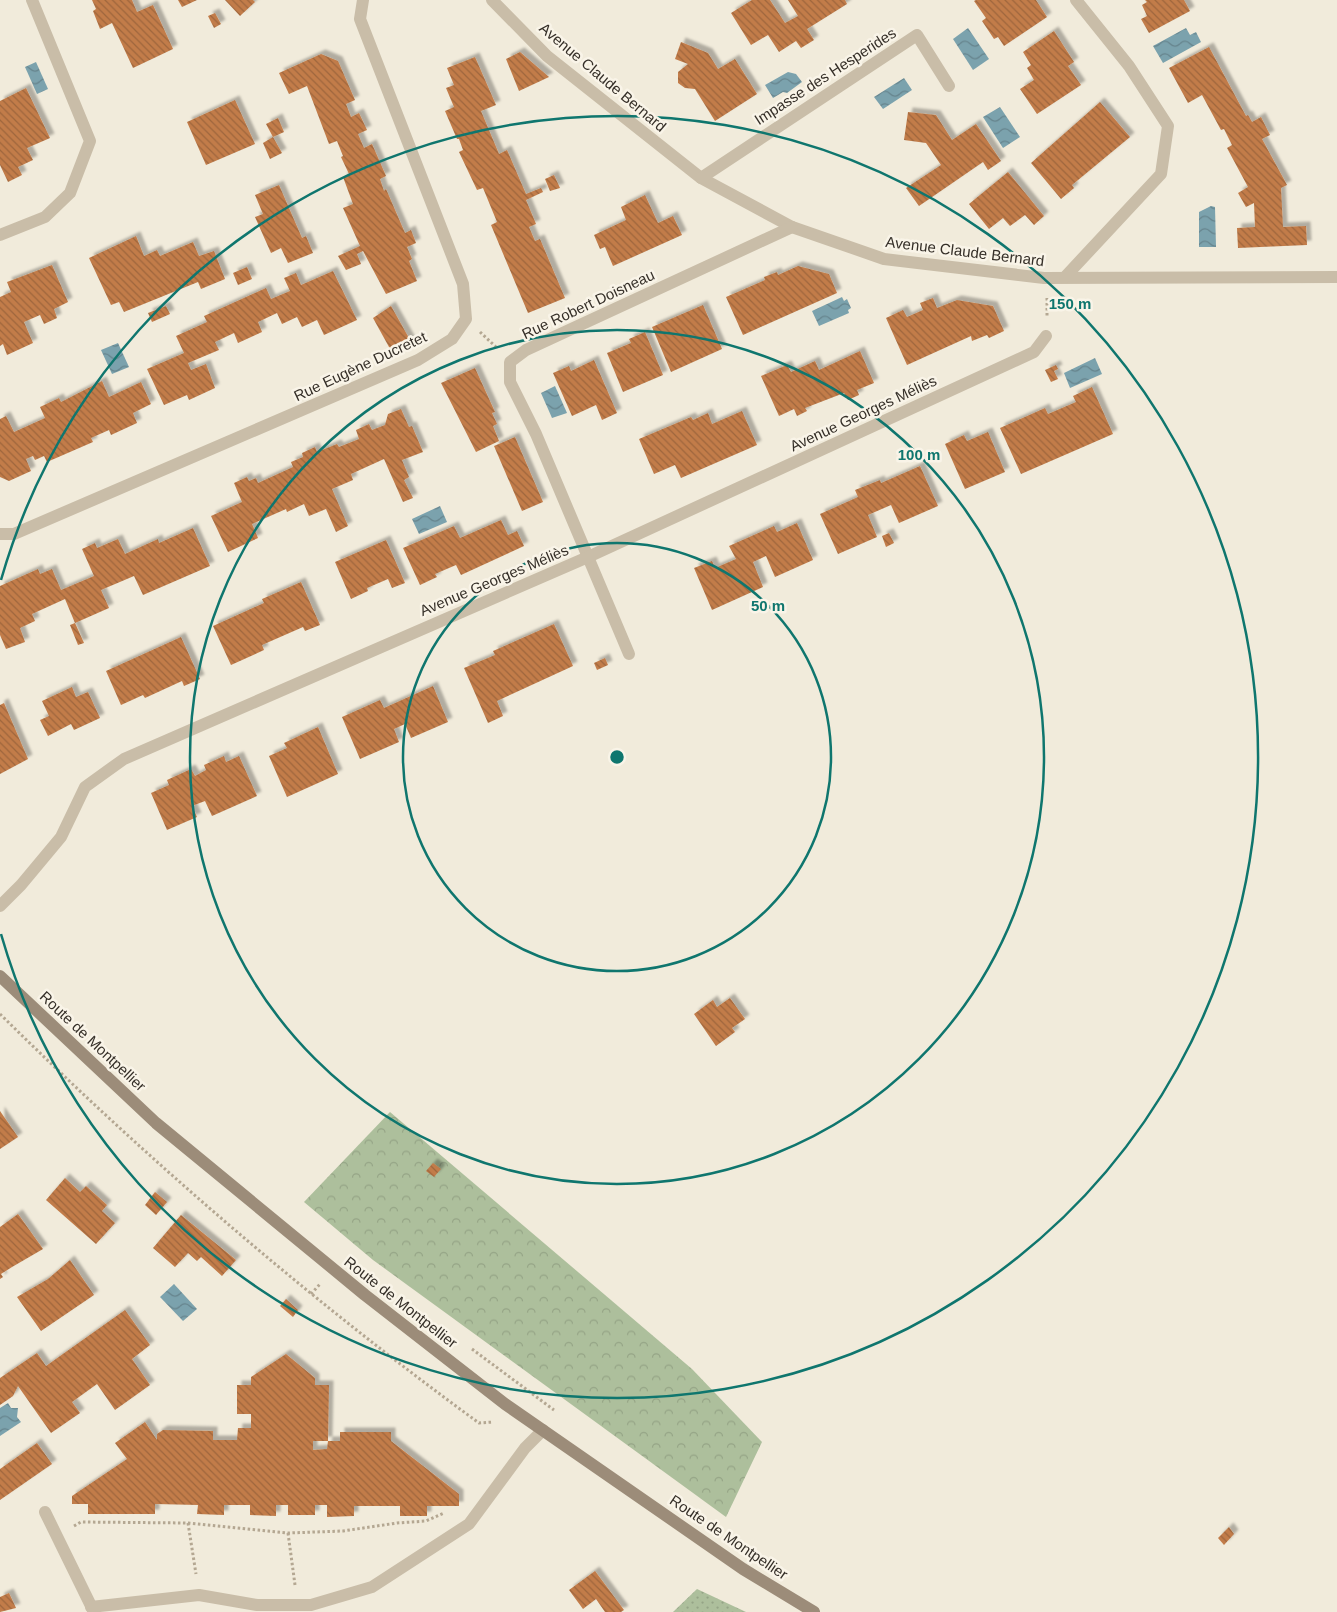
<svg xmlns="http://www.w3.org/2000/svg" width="1337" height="1612" font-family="Helvetica,sans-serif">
	<defs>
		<pattern id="grass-dots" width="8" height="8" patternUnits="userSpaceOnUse" patternTransform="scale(1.25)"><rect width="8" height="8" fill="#adbf9c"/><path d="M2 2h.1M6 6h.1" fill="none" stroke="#95a486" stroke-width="1.8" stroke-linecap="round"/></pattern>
		<pattern id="forest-crowns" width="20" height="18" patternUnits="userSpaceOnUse" patternTransform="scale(1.25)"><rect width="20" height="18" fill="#adbf9c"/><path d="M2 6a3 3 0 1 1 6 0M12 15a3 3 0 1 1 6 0" fill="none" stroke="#95a486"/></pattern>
		<pattern id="water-waves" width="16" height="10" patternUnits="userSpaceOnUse" patternTransform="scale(1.25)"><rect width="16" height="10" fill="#7ba2ad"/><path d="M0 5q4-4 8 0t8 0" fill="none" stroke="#66848d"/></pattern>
		<pattern id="building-back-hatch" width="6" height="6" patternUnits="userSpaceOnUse" patternTransform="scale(1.25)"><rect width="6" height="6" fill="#c27c49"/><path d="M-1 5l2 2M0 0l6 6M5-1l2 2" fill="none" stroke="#9e663d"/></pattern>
		<filter id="shadow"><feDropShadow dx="4.5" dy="-4.5" stdDeviation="1" flood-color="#0004"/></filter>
	</defs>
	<rect width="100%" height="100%" fill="#f1ebdb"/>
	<!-- grass -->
	<path fill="url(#grass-dots)" d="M697,1589L746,1612H673Z"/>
	<!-- forest -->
	<path fill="url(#forest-crowns)" d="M390,1112L692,1369L762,1442L726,1517L373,1260L304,1202Z"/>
	<!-- water -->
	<g fill="url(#water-waves)">
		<path d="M968,28L989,59L973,70L953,39Z"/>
		<path d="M1186,28L1190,35L1196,32L1201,42L1163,63L1153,46Z"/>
		<path d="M36,62L48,89L37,94L25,67Z"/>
		<path d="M788,72L796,74L802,82L787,93L783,92L773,98L765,85Z"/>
		<path d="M904,78L912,90L883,109L874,97Z"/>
		<path d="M1000,107L1020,137L1003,148L983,117Z"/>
		<path d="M1211,206L1215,207L1216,247H1199V212Z"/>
		<path d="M842,297L844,301L847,299L851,308L848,310L849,313L819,326L812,311Z"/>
		<path d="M118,343L129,367L112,374L101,350Z"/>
		<path d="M1095,358L1102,374L1070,388L1064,373Z"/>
		<path d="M555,386L567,413L552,418L541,393Z"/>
		<path d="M440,506L447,522L419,534L412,519Z"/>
		<path d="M174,1284L197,1309L183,1321L160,1297Z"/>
		<path d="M8,1403L11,1408H18L17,1417L21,1422L0,1436V1408Z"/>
	</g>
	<!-- building -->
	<g fill="url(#building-back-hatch)" filter="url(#shadow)">
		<path d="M92,0H132L137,12L153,5L173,49L133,68L112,23L100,29L93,11L96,9Z"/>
		<path d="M178,0H197L182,7Z"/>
		<path d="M225,0H253L255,2L240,16Z"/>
		<path d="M752,0H770L785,23L798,16L788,0H845L847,4L807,29L814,40L801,48L796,41L779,52L768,35L751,45L731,13Z"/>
		<path d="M976,0H1036L1047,17L1004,46L998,37L994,39L982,21L986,18L974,1Z"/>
		<path d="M1145,0H1184L1190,11L1149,33L1141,19L1147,16L1142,5L1147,2Z"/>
		<path d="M215,13L221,24L214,28L208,16Z"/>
		<path d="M1054,31L1074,62L1068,66L1081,85L1037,114L1020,89L1034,80L1027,68L1031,65L1023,52Z"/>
		<path d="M681,42L708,53L718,69L735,59L757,94L715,121L695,89L685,88L678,83V72L688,64L675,59Z"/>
		<path d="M1209,47L1246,116L1248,115L1252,122L1261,117L1270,135L1262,139L1287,185L1281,188L1283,227L1306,226L1307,245L1238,248L1237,228L1255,227L1254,203L1246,207L1238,193L1248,187L1227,148L1232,145L1224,129L1221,130L1202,95L1188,103L1169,68Z"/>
		<path d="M520,52L549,77L519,91L506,59Z"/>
		<path d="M321,54L338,61L355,100L346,104L351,117L359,113L367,130L358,134L364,148L372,144L386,176L380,179L384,191L386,189L405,233L411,230L416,243L407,247L412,259L409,261L417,281L386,294L363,251L357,254L361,264L346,270L338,256L360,246L343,208L353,204L343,177L349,174L341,157L343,156L337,141L329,144L307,86L289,94L279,73Z"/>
		<path d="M475,57L496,105L481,111L499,154L507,150L526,194L541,188L543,192L526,200L536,224L529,227L535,241L540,239L565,298L528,313L491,225L497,222L483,188L477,190L459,152L463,150L459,139H457L445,111L454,107L446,88L454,85L447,68Z"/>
		<path d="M26,88L50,138L27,148L33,160L18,167L22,175L8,182L0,165V101Z"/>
		<path d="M235,100L255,144L206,165L187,122Z"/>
		<path d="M1100,102L1130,137L1072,185L1074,188L1061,199L1031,163Z"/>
		<path d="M908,112L936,115L952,140L976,124L1001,161L988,170L983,162L919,206L906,188L941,165L926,143L904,140Z"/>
		<path d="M278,118L284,132L273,137L266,124Z"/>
		<path d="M273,137L282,153L270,159L263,143Z"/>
		<path d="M1008,172L1044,216L1034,225L1025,215L1010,226L1003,218L989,229L969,204Z"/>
		<path d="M554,175L560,188L550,191L545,179Z"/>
		<path d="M279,185L302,238L306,236L313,253L288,263L281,248L271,253L255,217L263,214L255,195Z"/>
		<path d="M645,195L658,223L673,216L682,235L613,266L605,247L600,249L594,235L626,220L621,207Z"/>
		<path d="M136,236L144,256L157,250L160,256L193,242L199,256L214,251L225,279L201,289L198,282L124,312L119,302L111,305L89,258Z"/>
		<path d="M52,265L68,302L54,309L57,318L44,324L40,315L24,322L33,343L7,355L3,344L0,346V297L11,292L7,282Z"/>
		<path d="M798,266L829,274L837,293L743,335L726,297L765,280L764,277L777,272L778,275Z"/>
		<path d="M247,267L252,279L238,285L233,273Z"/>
		<path d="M333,271L357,320L324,335L317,320L302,327L297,317L282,324L277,313L258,322L262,332L238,343L234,333L215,342L219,350L188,363L191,370L206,364L215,388L189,400L187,395L164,405L147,369L184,353L176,336L207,322L204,316L266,288L271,299L290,291L284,278L296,273L301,285Z"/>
		<path d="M933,298L937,308L957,300L993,306L1004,331L989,338L987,335L972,341L971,336L907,365L886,318L903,310L907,317L923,310L920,303Z"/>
		<path d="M703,305L722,349L671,372L652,327Z"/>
		<path d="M166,306L170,314L152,322L148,313Z"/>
		<path d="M391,306L414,347L394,356L373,318Z"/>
		<path d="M645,332L663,375L623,392L607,353L631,343L629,339Z"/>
		<path d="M860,351L874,383L857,390L859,395L848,400L844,393L805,408L807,411L797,416L794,409L779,416L761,376L787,365L791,372L815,361L819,370Z"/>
		<path d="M594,360L617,413L602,420L596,405L572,416L553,373L569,366L571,371Z"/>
		<path d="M1056,365L1058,369L1054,371L1058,379L1051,382L1045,370Z"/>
		<path d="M475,368L495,412L492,413L497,424L493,426L499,441L476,452L441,383Z"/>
		<path d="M102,381L109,397L141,382L151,404L133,413L137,423L111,435L109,430L91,438L93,442L47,462L44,456L35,460L33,456L26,459L31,471L9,481L0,477V419L6,416L14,432L45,418L40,407L59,398L61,402Z"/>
		<path d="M1092,387L1113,434L1021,474L1000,428L1045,408L1048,414L1076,402L1073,396Z"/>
		<path d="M401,409L409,427L412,426L423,452L402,460L409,477L404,480L413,498L403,502L384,459L351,474L353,480L332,489L348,526L336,532L326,509L309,516L304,504L287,512L286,509L252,524L258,538L228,552L211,516L242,502L234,483L247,477L249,481L256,478L258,483L293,467L291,462L303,457L302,453L315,447L317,452L337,444L339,447L359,439L356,430L369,424L372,430L385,425L388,414Z"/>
		<path d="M742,411L757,445L681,478L675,465L654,474L639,439L691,417L693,420L708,413L712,424Z"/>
		<path d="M988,432L1005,472L965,489L945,444L964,435L967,441Z"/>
		<path d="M515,437L543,502L522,511L494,446Z"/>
		<path d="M920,466L938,506L899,523L891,505L868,515L877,537L838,554L820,514L858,497L855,490L880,480L881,483Z"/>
		<path d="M501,520L508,535L517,531L524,546L461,575L456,565L435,574L437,577L420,585L403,548L454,526L460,538Z"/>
		<path d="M797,523L813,560L775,577L766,556L753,562L763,587L712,610L694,568L712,561L715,568L736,559L729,546L774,526L777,532Z"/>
		<path d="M193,528L210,566L143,595L134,576L101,590L109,608L75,623L65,599L32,614L35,621L20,628L25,642L6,649L0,635V586L38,569L40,574L52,569L61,590L94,576L82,549L95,543L97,548L118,539L125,554L158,539L159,543Z"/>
		<path d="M889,533L894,543L886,547L882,536Z"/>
		<path d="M386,540L405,583L392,588L388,579L367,588L368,591L351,599L335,562Z"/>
		<path d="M301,582L320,625L305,631L303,627L262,645L264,650L231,665L213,626L264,603L262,599Z"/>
		<path d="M75,623L84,643L78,645L70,625Z"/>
		<path d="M554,624L573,666L497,701L503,716L488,723L464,668L495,655L493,651Z"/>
		<path d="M181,637L200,679L184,686L182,681L145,698L143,695L121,705L106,671Z"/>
		<path d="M605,658L608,665L597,670L594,663Z"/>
		<path d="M433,686L448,722L411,738L405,724L394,729L399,742L360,759L342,717L380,700L384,708Z"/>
		<path d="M72,687L76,697L88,692L100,718L74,730L71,724L48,736L40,720L49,716L42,701Z"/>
		<path d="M4,703L28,759L0,774V705Z"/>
		<path d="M318,727L338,774L287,797L269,756L287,748L284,743Z"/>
		<path d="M224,756L226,762L239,756L257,796L212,816L205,801L192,806L197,817L167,830L151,793L169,785L167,780L191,769L195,776L206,770L204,765Z"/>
		<path d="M730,998L745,1019L732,1028L735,1032L716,1046L694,1014L713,1000L717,1007Z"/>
		<path d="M0,1111L18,1137L0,1149Z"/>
		<path d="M433,1163L441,1169L434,1177L426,1171Z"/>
		<path d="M65,1178L80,1192L86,1186L107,1205L102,1211L115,1223L96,1244L46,1200Z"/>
		<path d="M155,1192L167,1202L156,1215L145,1205Z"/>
		<path d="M18,1214L43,1249L12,1267L1,1274L3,1277L0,1279V1227Z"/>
		<path d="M181,1215L236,1260L222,1276L201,1257L197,1261L188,1253L175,1267L153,1248Z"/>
		<path d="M70,1260L94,1295L41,1331L17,1297L48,1279Z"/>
		<path d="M286,1299L298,1310L293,1317L280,1306Z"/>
		<path d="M125,1310L150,1345L132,1359L150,1385L115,1410L97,1384L72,1402L80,1413L51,1433L18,1386L13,1396L0,1405V1378L37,1353L46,1366Z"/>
		<path d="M286,1354L315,1378V1385H329L328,1441H313V1450L327,1449L328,1441H340V1432H391V1441L459,1494V1506H427V1516H400V1506H354V1516L327,1517V1505H315V1515H288V1505H276V1516L250,1515V1505H224V1515L197,1514L198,1505L155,1504V1514H88V1504H72V1496L127,1459L115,1443L145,1422L157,1440V1434L163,1430L213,1431V1440H237L238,1428H251V1414H237V1385H251V1377Z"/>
		<path d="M37,1443L52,1464L0,1500V1469Z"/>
		<path d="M1229,1527L1234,1534L1224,1545L1218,1538Z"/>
		<path d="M595,1571L624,1610L621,1612H605L596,1599L583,1609L569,1590Z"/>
		<path d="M9,1593L16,1608L0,1612V1597Z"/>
	</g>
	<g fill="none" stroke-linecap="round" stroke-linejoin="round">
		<!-- path -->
		<g stroke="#b4a792" stroke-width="3" stroke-dasharray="2.5 2.5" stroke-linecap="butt">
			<path d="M1047,298V317"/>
			<path d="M480,332L496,347"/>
			<path d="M0,1014C150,1162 309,1299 479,1423L493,1422"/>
			<path d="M311,1294L321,1283"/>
			<path d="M472,1349L554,1410"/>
			<path d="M188,1523L196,1574"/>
			<path d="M74,1526L81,1522L188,1523L288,1533L343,1531L397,1523L426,1521L444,1513"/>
			<path d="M288,1533L295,1585"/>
		</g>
		<!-- service -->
		<g stroke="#c9bda8" stroke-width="12">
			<path d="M588,557L629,654"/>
			<path d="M45,1512L94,1612"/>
			<path d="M91,1607L199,1595L257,1605H311L372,1587L469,1524L525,1448L543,1430"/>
		</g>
		<!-- minor -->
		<g stroke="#c9bda8" stroke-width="12">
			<path d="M492,0L547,56L701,178L792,227L884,259L1044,278L1337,277"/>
			<path d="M701,178L917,35L949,86"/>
			<path d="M0,235L45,217L70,193L90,141L32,0"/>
			<path d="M1065,277L1161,174L1168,126L1129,66L1076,0"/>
			<path d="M0,534H14L418,360L452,339L466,319L463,284L360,19L363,0"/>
			<path d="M588,557L536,434L510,382V362L526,350L792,227"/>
			<path d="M0,906L21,885L61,837L85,787L124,759L588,557L1034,352L1046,336"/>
		</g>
		<!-- secondary -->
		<path stroke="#9c8c79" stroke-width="12" d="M0,976L156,1123L365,1295L505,1404L743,1569L814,1612"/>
	</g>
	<!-- distance rings -->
	<g fill="none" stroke="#0f766e" stroke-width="2.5">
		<circle cx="617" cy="757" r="214"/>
		<circle cx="617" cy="757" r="427"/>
		<path d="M1 580A641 641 0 1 1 1 934"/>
	</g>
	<g text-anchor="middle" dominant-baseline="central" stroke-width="5" stroke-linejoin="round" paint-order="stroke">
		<!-- street labels -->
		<g font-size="15" fill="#352f28" stroke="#f9f4e8">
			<text transform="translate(825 76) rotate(-33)">Impasse des Hesperides</text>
			<text transform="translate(603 77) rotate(40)">Avenue Claude Bernard</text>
			<text transform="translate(965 251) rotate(7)">Avenue Claude Bernard</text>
			<text transform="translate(588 304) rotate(-25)">Rue Robert Doisneau</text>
			<text transform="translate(360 366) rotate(-25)">Rue Eugène Ducretet</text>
			<text transform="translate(863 413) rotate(-25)">Avenue Georges Méliès</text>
			<text transform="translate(494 580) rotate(-23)">Avenue Georges Méliès</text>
			<text transform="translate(93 1041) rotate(43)">Route de Montpellier</text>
			<text transform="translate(401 1302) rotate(38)">Route de Montpellier</text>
			<text transform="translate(729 1537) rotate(34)">Route de Montpellier</text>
		</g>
	</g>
	<circle cx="617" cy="757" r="8" fill="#0f766e" stroke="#f9f4e8" stroke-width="2.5"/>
	<g font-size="15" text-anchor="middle" font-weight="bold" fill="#0f766e" stroke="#f9f4e8" stroke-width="5" stroke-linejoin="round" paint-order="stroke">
		<text x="1070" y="309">150 m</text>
		<text x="919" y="460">100 m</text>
		<text x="768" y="611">50 m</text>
	</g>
</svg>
